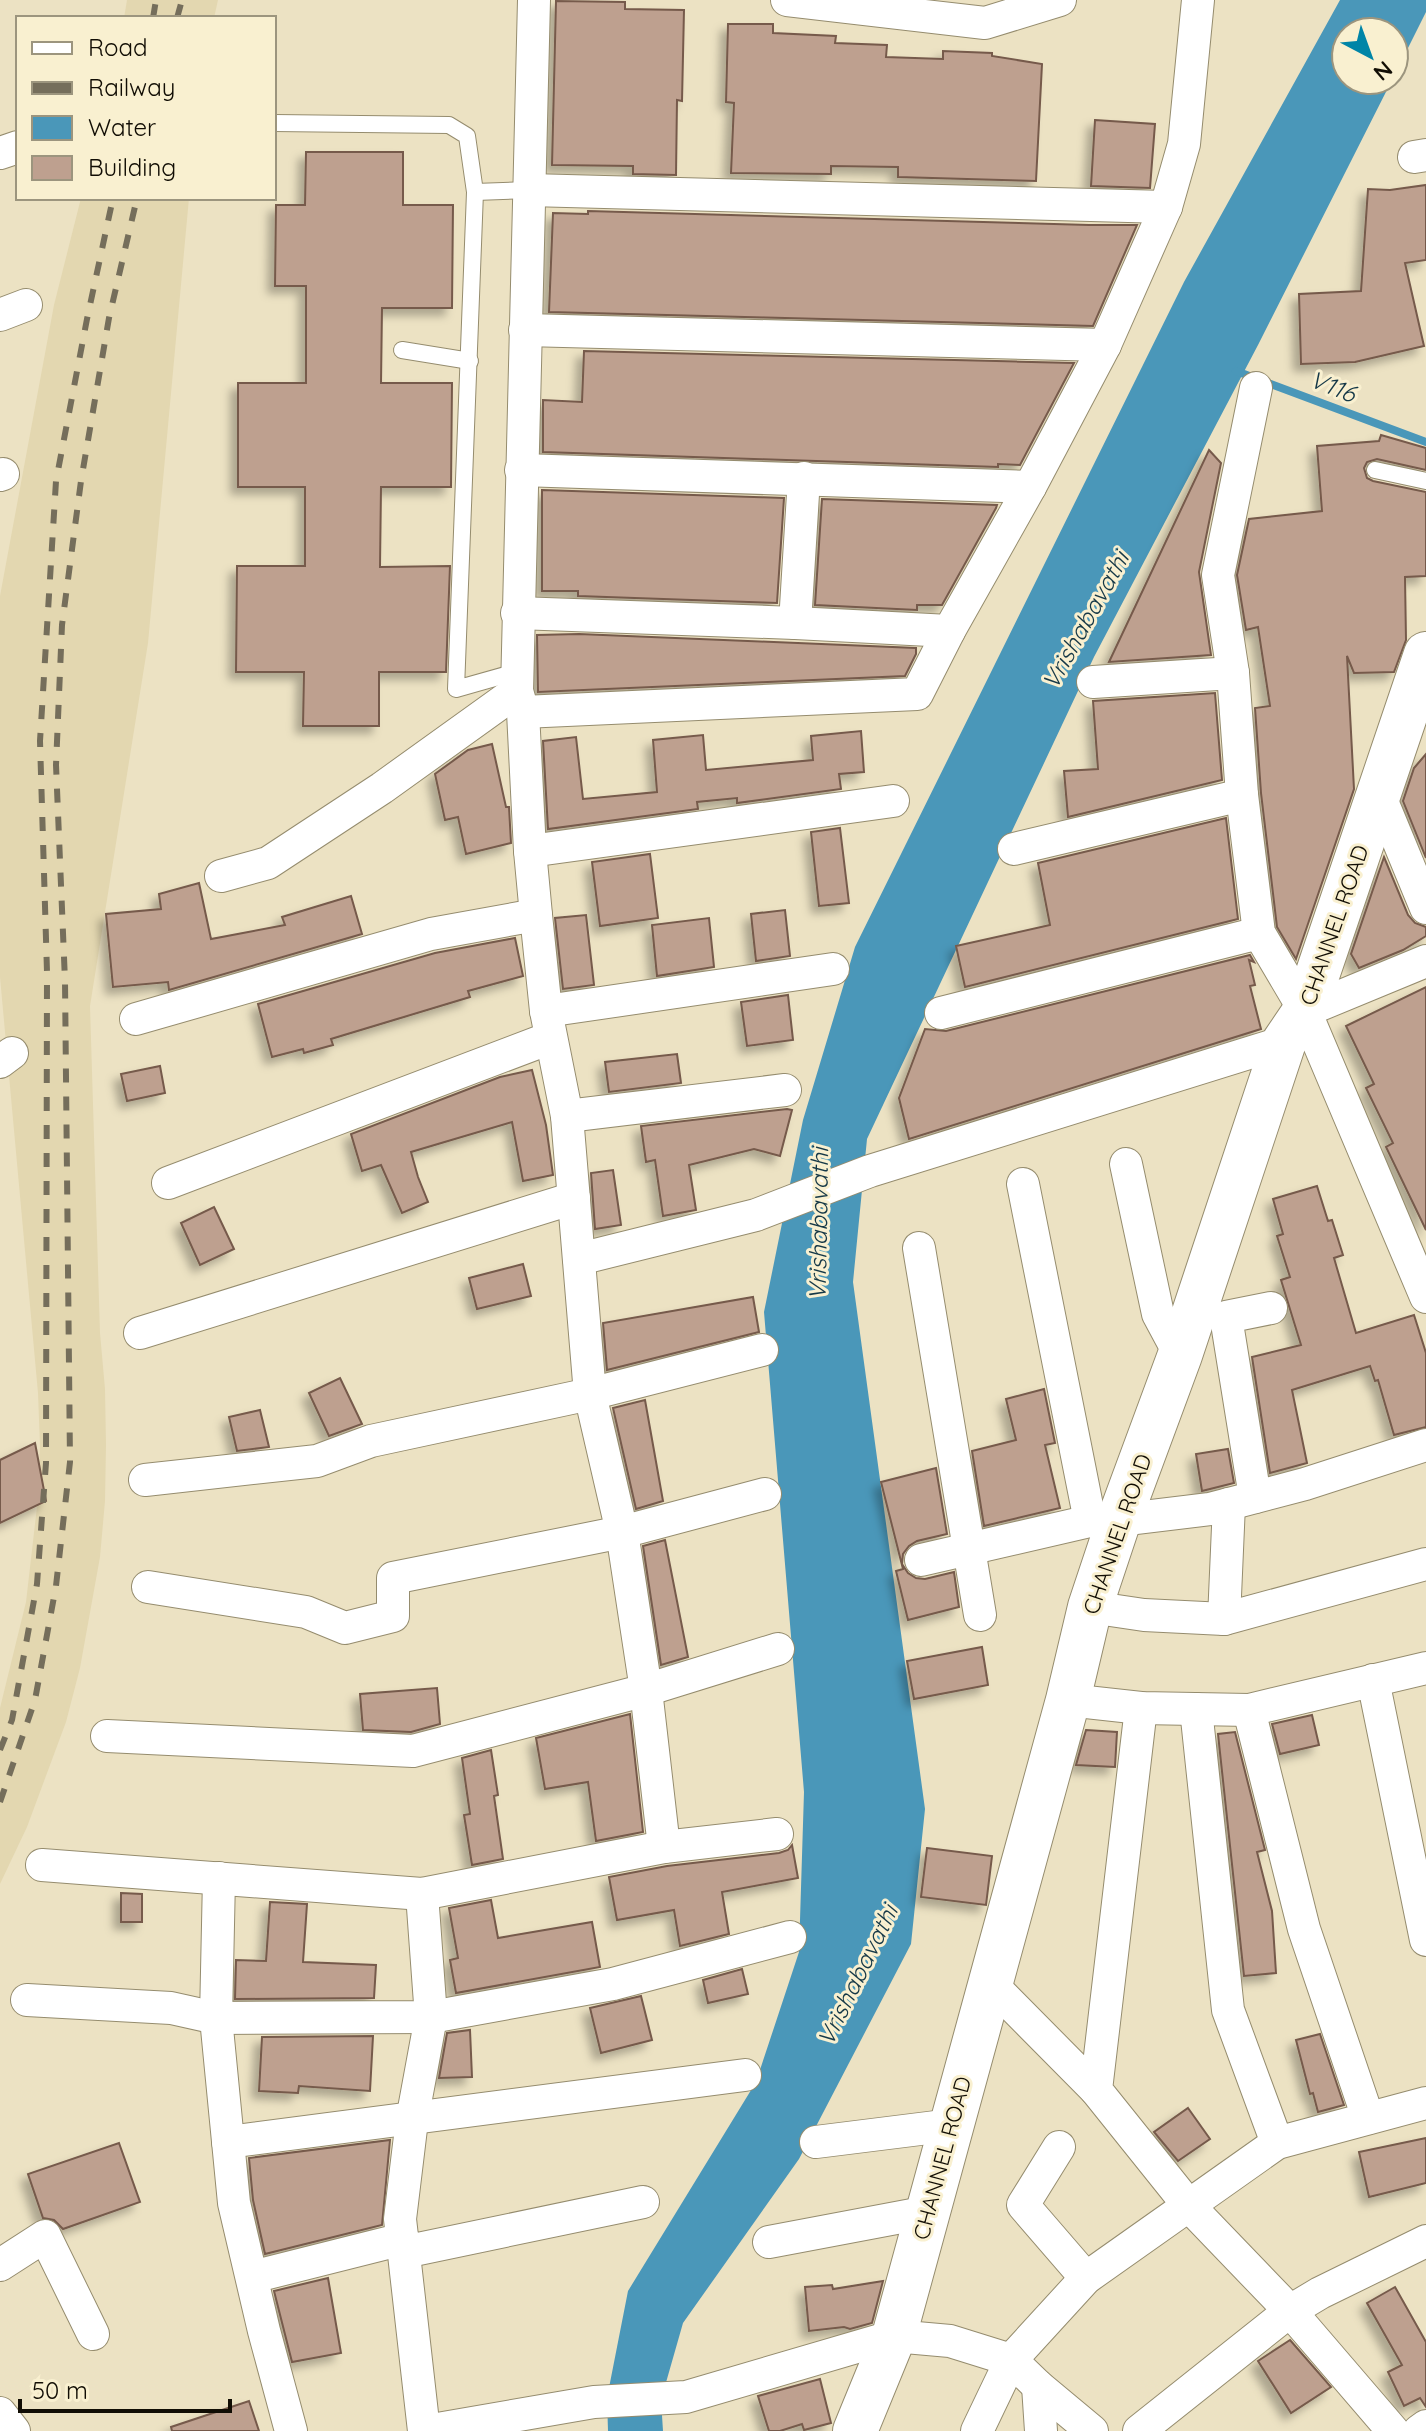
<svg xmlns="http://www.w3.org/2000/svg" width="1426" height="2431" font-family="Quicksand,sans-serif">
	<defs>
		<filter id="shadow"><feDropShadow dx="-7" dy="7" stdDeviation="4" flood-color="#0004"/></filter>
	</defs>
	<rect width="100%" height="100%" fill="#ece2c3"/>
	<!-- built -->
	<g fill="#e3d7b0">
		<path d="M127,0H218L214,18H124Z"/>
		<path d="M81,198H189L148,643L90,1006L100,1333L105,1389L106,1445L105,1501L100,1557L80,1668L66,1722L27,1827L0,1884V1708L26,1602L38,1498L40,1446L38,1393L0,977V596L54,305Z"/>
	</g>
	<!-- water -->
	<path fill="#4a97b9" d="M1340,0H1426V12L1394,76V32H1346V80H1392L1258,345L1094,657L867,1139L853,1282L925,1809L911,1944L799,2159L683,2323L661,2400L663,2431H608L607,2398L628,2291L756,2082L799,1952L804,1792L764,1312L803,1120L855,947L1184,282Z"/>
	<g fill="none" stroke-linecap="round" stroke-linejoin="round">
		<!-- stream -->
		<path stroke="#4a97b9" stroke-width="8" d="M1236,371L1426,442"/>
	</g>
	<!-- building -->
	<g fill="#bea08f" stroke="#765a4b" stroke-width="2" filter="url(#shadow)">
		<path d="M556,1L625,2V9L684,10L682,101L677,100L676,175L633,174V166L552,165Z"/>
		<path d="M728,24H773V33L836,36L835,43L887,45L886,57L943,59V51L992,53V56L1042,64L1036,181L898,177V167L831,166V174L731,173L734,103L726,102Z"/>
		<path d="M1095,120L1155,124L1150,188L1091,186Z"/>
		<path d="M306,152H403V205H453L452,308H382L381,383H452L451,487H381L380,567L450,566L446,672H379V726H303L304,672H236L237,566H305V487H238V383H306V286H275L276,205H305Z"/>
		<path d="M1426,185V260L1405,263L1424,346L1355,362L1301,364L1299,294L1361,291L1368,189L1390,190Z"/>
		<path d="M588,211L1089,225H1137L1093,326L549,312L553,213L588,214Z"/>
		<path d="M584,351L1074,363L1020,465L998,464V467L543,452V400L582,402Z"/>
		<path d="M1381,435L1426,448V470L1377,459L1367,462L1364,468L1367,478L1373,481L1426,492V576L1405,577L1406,640L1394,672L1354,673L1347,656L1354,789L1296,959L1277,927L1261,793L1255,708L1270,706L1258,627L1246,630L1237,575L1249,519L1322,511L1317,446L1379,441Z"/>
		<path d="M1209,450L1221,463L1199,572L1211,655L1109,662Z"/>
		<path d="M542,490L784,498L777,603L578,596V591H542Z"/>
		<path d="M822,499L997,505L996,508L942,605H917V610L815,605Z"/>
		<path d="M579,634L916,648V654L905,676L538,692L537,635Z"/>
		<path d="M1215,693L1222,780L1068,817L1064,771L1098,769L1093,701Z"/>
		<path d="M861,731L864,772L839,774L841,789L737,803V798L697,802L698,809L548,829L543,741L576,737L583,799L657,792L653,740L703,735L706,770L813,760L811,736Z"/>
		<path d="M492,744L506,807H509L511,843L466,854L458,817L445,820L435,774L468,750Z"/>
		<path d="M1426,754V858L1403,801L1414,768Z"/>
		<path d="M1226,818L1238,919L965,987L956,946L1050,925L1038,863Z"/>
		<path d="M840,828L849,903L819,906L811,832Z"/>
		<path d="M650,854L658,918L600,926L592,862Z"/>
		<path d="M1384,857L1408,915L1415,923L1426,927V936L1403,950L1359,968L1351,954Z"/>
		<path d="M199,883L211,939L285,925L282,917L351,896L362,934L169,990L168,982L113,987L106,914L161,909L159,894Z"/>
		<path d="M785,910L790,956L756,961L751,914Z"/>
		<path d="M586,915L594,985L563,989L555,918Z"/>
		<path d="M709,918L714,967L657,976L652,925Z"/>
		<path d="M515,938L523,976L468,991L470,997L331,1039L333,1045L304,1053L303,1049L272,1057L258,1004L435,953Z"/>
		<path d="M1250,955L1254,962L1249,960L1255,985L1250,986L1261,1029L909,1139L899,1098L925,1029L946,1031Z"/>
		<path d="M1426,987V1230L1386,1147L1393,1143L1366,1088L1374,1084L1346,1026Z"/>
		<path d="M788,995L793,1040L747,1046L741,1002Z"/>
		<path d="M677,1054L681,1083L609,1092L605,1062Z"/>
		<path d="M160,1066L165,1093L127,1101L121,1074Z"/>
		<path d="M532,1070L546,1125L553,1175L523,1181L512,1122L411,1152L418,1177L428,1202L402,1213L381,1165L362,1171L351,1134L500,1077Z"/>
		<path d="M787,1109L792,1110L780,1156L754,1149L689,1165L696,1210L663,1216L655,1160L646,1162L641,1126Z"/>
		<path d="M613,1170L621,1225L595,1229L591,1173Z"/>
		<path d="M1317,1186L1328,1221L1332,1220L1343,1255L1334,1258L1356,1333L1414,1315L1426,1353V1427L1394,1435L1378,1380L1375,1381L1370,1366L1292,1390L1307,1463L1270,1473L1252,1357L1301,1345L1281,1280L1290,1277L1277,1236L1283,1234L1273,1199Z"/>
		<path d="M214,1207L234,1249L200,1265L181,1223Z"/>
		<path d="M523,1264L531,1296L477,1309L469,1278Z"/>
		<path d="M753,1297L759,1332L607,1370L603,1323Z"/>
		<path d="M340,1378L362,1424L329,1436L309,1393Z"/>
		<path d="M1044,1389L1055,1443L1045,1445L1060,1508L984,1526L972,1451L1016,1440L1006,1399Z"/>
		<path d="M645,1400L663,1501L636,1509L613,1408Z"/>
		<path d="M260,1410L269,1447L237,1451L229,1417Z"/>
		<path d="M35,1443L46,1501L0,1523V1460Z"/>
		<path d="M1228,1449L1234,1483L1202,1491L1196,1454Z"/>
		<path d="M936,1468L947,1534L917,1541L909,1546L903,1554L902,1564L908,1573L916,1578L925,1579L954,1572L959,1607L908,1620L896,1571L903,1569L881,1482Z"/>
		<path d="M665,1540L688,1657L661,1665L643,1546Z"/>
		<path d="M982,1647L988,1685L914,1699L907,1661Z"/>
		<path d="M437,1688L440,1724L411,1732L363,1730L360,1694Z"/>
		<path d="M630,1714L643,1832L596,1841L588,1782L545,1789L536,1738Z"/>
		<path d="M1312,1715L1319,1745L1280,1754L1272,1724Z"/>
		<path d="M1086,1730L1117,1732L1115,1767L1076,1765Z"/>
		<path d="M1235,1732L1265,1850L1257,1852L1272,1911L1276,1973L1244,1976L1218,1734Z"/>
		<path d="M491,1750L498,1795L494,1796L503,1859L472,1865L464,1815L470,1814L462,1758Z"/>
		<path d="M792,1845L798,1878L722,1892L729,1934L680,1946L674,1910L617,1920L609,1877L667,1866L779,1853L788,1850Z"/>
		<path d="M927,1848L992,1856L986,1905L921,1897Z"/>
		<path d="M121,1893L142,1894V1922H121Z"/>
		<path d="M491,1900L498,1938L592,1922L600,1967L456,1993L450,1960L458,1958L449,1908Z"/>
		<path d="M270,1902L307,1904L303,1962L376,1965L374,1998L235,1999L236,1960L266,1961Z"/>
		<path d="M742,1969L748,1994L708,2003L703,1980Z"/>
		<path d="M641,1996L652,2040L601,2053L590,2008Z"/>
		<path d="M470,2030L472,2077L439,2078L447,2033Z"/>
		<path d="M1320,2034L1344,2105L1318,2112L1313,2093L1310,2094L1296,2040Z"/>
		<path d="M373,2036L370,2091L299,2086L298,2093L259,2091L262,2037Z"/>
		<path d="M1188,2108L1210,2139L1178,2161L1154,2132Z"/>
		<path d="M1426,2138V2183L1369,2197L1359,2152Z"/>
		<path d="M390,2140L382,2225L265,2254L253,2200L249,2158Z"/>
		<path d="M119,2143L140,2202L63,2229L54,2220L43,2218L28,2174Z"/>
		<path d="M328,2278L341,2353L292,2362L274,2291Z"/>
		<path d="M883,2281L872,2323L850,2329L844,2327L809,2331L805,2287L832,2285L833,2289Z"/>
		<path d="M1395,2287L1426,2342V2407L1420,2398L1404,2406L1388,2372L1402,2365L1367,2303Z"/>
		<path d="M1290,2340L1331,2387L1291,2413L1258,2361Z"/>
		<path d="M820,2379L831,2423L804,2430L802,2424L780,2431H769L758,2396Z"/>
		<path d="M249,2401L259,2431H172L171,2427Z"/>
	</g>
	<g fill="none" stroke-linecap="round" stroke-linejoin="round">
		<!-- lane casing -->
		<g stroke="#958c6e" stroke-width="18">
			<g id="lane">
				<path d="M274,123L449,125L467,136L475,192L529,190"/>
				<path d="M475,192L456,689L516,672"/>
				<path d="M402,350L470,361"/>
				<path d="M1375,470L1426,481"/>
			</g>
		</g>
		<!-- street casing -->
		<g stroke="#958c6e" stroke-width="34">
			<g id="street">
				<path d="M534,0L517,691L523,712L530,851L536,915L546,1011L567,1116L590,1394L622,1532L646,1690L664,1847"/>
				<path d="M787,0L985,23L1060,0"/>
				<path d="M0,153L18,147"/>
				<path d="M1414,157L1426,155"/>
				<path d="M529,190L1166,207"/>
				<path d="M0,315L26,305"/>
				<path d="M525,330L1105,345"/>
				<path d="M1256,388L1218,575L1233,673L1242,795L1259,933L1305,1011L1426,1297"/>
				<path d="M521,470L1030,487"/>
				<path d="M0,475L3,474"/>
				<path d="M517,613L795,623L949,631L1030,487L1105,345L1166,207L1184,144L1198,0"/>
				<path d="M795,623L804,478"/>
				<path d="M1093,682L1233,673"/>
				<path d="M523,712L917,694L949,631"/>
				<path d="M1379,794L1426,908"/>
				<path d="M1014,849L1242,795"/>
				<path d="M530,851L893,801"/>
				<path d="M221,876L268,863L382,788L517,691"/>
				<path d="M546,1011L833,969"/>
				<path d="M1305,1011L1426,961"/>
				<path d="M941,1013L1259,933"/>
				<path d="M136,1019L431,934L536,915"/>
				<path d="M0,1062L12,1053"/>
				<path d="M567,1116L785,1090"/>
				<path d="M1126,1164L1158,1314L1180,1355"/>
				<path d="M168,1183L550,1038"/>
				<path d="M1023,1184L1090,1521"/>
				<path d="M919,1248L980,1615"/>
				<path d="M579,1259L756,1215L870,1171L1284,1042"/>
				<path d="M140,1333L574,1198"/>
				<path d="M145,1480L317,1461L371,1441L590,1394L762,1350"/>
				<path d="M1255,1497L1226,1317L1271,1308"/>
				<path d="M921,1560L1090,1521L1119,1520L1210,1509L1305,1484L1426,1445"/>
				<path d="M148,1587L306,1612L345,1628L393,1616V1578L622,1532L765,1494"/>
				<path d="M1090,1607L1144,1615L1224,1619L1426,1564"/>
				<path d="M1224,1619L1229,1504"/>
				<path d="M1373,1680L1426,1940"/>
				<path d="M1068,1700L1141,1708L1249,1710L1426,1668"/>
				<path d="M1141,1708L1096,2090L1189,2206L1290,2311L1393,2431"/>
				<path d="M1196,1709L1228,2010L1277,2143"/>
				<path d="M1249,1710L1304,1929L1368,2118"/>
				<path d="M107,1736L413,1751L646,1690L778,1649"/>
				<path d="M42,1865L422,1894L664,1847L777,1834"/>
				<path d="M219,1878L216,2018L431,2017L613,1984L790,1937"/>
				<path d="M422,1894L431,2017L412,2120L400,2219L424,2431"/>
				<path d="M990,1983L1096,2090"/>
				<path d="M27,2000L171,2008L216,2018L234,2203L264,2331L291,2431"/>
				<path d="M228,2142L745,2075"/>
				<path d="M816,2142L952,2125"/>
				<path d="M1059,2147L1023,2205L1086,2278"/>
				<path d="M769,2242L928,2212"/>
				<path d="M404,2252L643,2202"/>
				<path d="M0,2265L45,2236L93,2334"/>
				<path d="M252,2277L403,2239"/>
				<path d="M1038,2386L1041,2431"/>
				<path d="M0,2413L14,2431"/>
				<path d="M426,2431L594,2402L686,2397L894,2336L950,2341L1011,2360L1038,2386L1092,2431"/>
				<path d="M977,2431L1011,2360L1086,2278L1277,2143L1426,2103"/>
				<path d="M1139,2431L1290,2311L1320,2293L1426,2241"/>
				<path d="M1419,2431L1426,2426"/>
			</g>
		</g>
		<!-- secondary casing -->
		<g stroke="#958c6e" stroke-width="46">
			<path id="secondary" d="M855,2431L894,2336L1068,1700L1090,1607L1119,1520L1180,1355L1284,1042L1305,1011L1426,654"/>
		</g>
		<!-- lane -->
		<use href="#lane" stroke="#fff" stroke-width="16"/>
		<!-- street -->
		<use href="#street" stroke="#fff" stroke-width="32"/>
		<!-- secondary -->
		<use href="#secondary" stroke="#fff" stroke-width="44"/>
		<!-- rail -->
		<g stroke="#756e5b" stroke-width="6" stroke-dasharray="14 14" stroke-linecap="butt">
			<path d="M153,18L156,0"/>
			<path d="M177,18L182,0"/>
			<path d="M0,1750L12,1720L37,1584L46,1463L47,972L40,741L56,481L87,319L113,198"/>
			<path d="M0,1802L35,1700L56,1586L70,1462L65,981L56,765L62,625L81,481L109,318L137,198"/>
		</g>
	</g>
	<g text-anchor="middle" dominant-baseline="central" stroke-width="6" stroke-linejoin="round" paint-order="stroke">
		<!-- street labels -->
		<g font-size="22" fill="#110d04" stroke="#f9f0d0">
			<text transform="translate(1334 925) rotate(-71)">CHANNEL ROAD</text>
			<text transform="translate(1117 1534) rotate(-71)">CHANNEL ROAD</text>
			<text transform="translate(942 2158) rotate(-75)">CHANNEL ROAD</text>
		</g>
		<!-- water labels -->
		<g font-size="24" font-style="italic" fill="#153847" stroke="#f9f0d0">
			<text transform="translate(1333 386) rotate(21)">V116</text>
			<text transform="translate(1085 620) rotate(-61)">Vrishabavathi</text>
			<text transform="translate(818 1224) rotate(-89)">Vrishabavathi</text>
			<text transform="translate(857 1975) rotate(-64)">Vrishabavathi</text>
		</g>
	</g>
	<!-- legend -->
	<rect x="16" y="16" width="260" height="184" fill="#f9f0d0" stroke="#9c957e" stroke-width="2"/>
	<rect x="32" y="42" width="40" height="12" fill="#ffffff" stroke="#9c957e" stroke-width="2"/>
	<text x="88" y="56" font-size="24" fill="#110d04">Road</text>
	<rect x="32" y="82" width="40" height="12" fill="#756e5b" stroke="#9c957e" stroke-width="2"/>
	<text x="88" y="96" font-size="24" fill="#110d04">Railway</text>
	<rect x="32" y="116" width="40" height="24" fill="#4a97b9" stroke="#9c957e" stroke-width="2"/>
	<text x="88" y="136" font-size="24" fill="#110d04">Water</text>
	<rect x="32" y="156" width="40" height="24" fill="#bea08f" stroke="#9c957e" stroke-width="2"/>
	<text x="88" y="176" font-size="24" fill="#110d04">Building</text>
	<!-- north arrow -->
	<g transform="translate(1370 56) rotate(139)"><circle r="38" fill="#f9f0d0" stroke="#9c957e" stroke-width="2"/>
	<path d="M0-6L14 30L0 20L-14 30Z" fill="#0085a7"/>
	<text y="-12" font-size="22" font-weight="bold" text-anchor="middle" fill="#110d04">N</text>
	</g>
	<!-- scale -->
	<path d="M20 2399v12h210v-12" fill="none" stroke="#110d04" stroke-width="4"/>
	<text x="32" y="2399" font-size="24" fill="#110d04" stroke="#f9f0d0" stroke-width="6" paint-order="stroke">50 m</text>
</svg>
